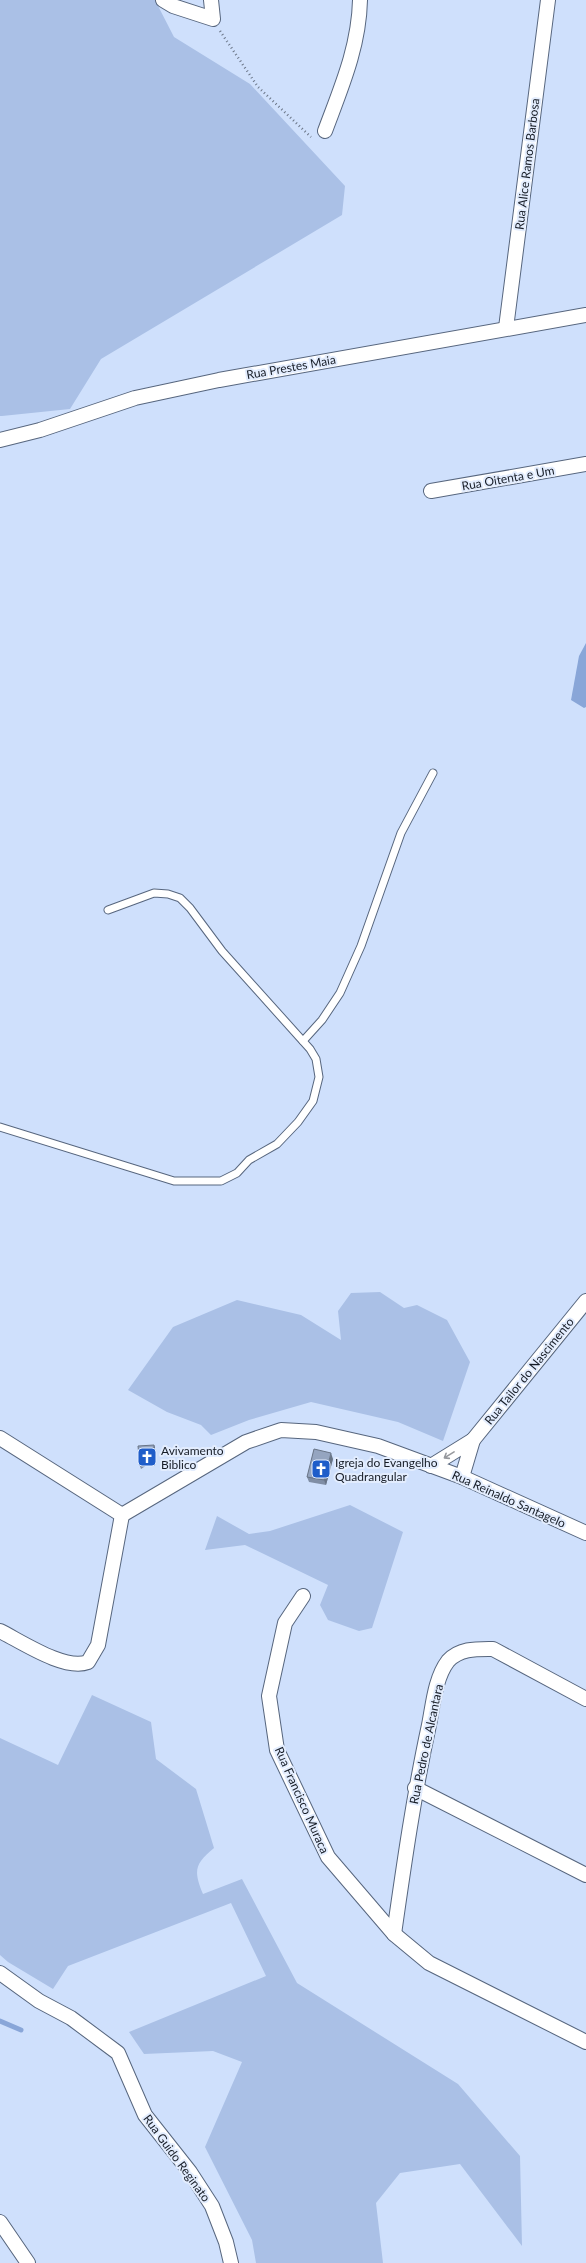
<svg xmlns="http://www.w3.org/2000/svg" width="586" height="2263" font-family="Lato,sans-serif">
	<rect width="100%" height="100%" fill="#cfe0fc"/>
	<!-- green -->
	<g fill="#aac0e6">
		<path d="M0,0H155L174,37L250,84L345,186L342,215L101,359L70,409L2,416H0Z"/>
		<path d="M380,1292L404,1308L417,1305L447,1320L470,1362L443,1441L398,1422L311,1402L249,1420L211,1435L201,1425L167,1412L128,1390L173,1327L237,1300L301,1315L341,1340L338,1311L351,1293Z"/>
		<path d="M350,1505L403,1532L372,1628L359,1631L328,1620L320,1605L328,1585L245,1545L205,1550L217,1516L249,1534L270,1531Z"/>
		<path d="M92,1695L151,1722L156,1759L196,1789L214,1848C195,1864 193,1870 203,1894L242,1879L297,1983L458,2084L520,2156L522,2246L460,2164L400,2173L376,2203L383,2263H256L252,2240L205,2147L242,2062L213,2051L144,2054L129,2032L266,1976L231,1903L68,1966L53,1989L8,1962L0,1955V1738L58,1765Z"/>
	</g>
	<!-- water -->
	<path fill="#89a6d8" d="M586,643V707L584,708L571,700L579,656Z"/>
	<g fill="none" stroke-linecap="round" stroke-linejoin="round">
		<!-- stream -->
		<path stroke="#89a6d8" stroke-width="5" d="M0,2021L21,2030"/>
		<!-- lane casing -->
		<g stroke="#57667e" stroke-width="9">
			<g id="lane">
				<path d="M303,1041L322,1020L340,993L361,946L401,833L433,773"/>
				<path d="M0,1127L174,1181H221L237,1173L249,1160L277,1144L298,1122L313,1101L319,1077L316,1059L310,1049L222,951L190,908L180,898L168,894L154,893L108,910"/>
			</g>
		</g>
		<!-- street casing -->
		<g stroke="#57667e" stroke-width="16">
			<g id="street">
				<path d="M163,0L173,6L213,19L211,0"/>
				<path d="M325,131C341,88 359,47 360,0"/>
				<path d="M506,328L548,0"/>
				<path d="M0,440L40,430L135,398L219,380L586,315"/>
				<path d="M431,491L586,464"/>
				<path d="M0,1438L122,1515"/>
				<path d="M473,1440L586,1301"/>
				<path d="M431,1466L473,1440L462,1477"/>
				<path d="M122,1515L246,1442L281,1430L316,1432L378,1446L462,1477L586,1533"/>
				<path d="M303,1596L285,1623L269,1696L277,1750L328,1857L394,1934L429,1963L586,2042"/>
				<path d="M0,1631C22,1642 65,1671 88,1662L98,1645L122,1515"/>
				<path d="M415,1788L586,1875"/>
				<path d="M394,1934C404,1864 414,1794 429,1725C433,1705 435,1678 448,1661C460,1648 477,1649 493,1649L586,1699"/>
				<path d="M0,1973L39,2001L71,2018L118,2053L145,2115L190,2172L212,2206L226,2242L231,2263"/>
				<path d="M0,2222L28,2263"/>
			</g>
		</g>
		<!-- path -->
		<path stroke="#6c7789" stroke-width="2.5" stroke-dasharray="1 3" stroke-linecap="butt" d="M220,31L258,87L311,137"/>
		<!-- lane -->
		<use href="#lane" stroke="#fff" stroke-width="7"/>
		<!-- street -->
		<use href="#street" stroke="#fff" stroke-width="14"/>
	</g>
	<!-- wall -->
	<g fill="#808ea5">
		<path d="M154,1445L155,1448V1466L147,1465L141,1469L140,1466Z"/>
		<path d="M333,1459L326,1485L309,1482L307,1477Z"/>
	</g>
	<!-- shaded-wall -->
	<g fill="#687486">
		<path d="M154,1445L155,1448V1466L154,1463Z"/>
		<path d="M331,1453L333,1459L326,1485L324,1480Z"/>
	</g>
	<!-- building -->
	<g fill="#95a5c0" stroke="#687486">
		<path d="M154,1445V1463L146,1462L140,1466L138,1446Z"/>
		<path d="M314,1449L331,1453L324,1480L307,1477Z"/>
	</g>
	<!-- one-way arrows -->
	<defs><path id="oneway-shaft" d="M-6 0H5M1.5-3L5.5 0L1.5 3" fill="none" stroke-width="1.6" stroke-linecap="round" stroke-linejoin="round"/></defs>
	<use stroke="#97999e" href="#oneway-shaft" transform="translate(449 1455) rotate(148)"/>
	<!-- icons -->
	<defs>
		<g id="church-square" transform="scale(1)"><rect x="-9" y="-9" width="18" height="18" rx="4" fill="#1f5dc9" stroke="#e3edfe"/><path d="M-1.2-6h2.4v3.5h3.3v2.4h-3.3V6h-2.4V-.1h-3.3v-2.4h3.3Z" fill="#fff"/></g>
	</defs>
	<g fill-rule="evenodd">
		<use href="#church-square" x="147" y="1457"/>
		<use href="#church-square" x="321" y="1469"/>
	</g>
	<g text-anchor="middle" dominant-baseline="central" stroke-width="4" stroke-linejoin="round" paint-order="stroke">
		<!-- street labels -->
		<g font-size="12" fill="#171d27" stroke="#e3edfe">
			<text transform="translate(527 164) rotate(-83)">Rua Alice Ramos Barbosa</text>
			<text transform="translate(291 367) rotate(-10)">Rua Prestes Maia</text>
			<text transform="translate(508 478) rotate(-10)">Rua Oitenta e Um</text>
			<text transform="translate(529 1371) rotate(-51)">Rua Tailor do Nascimento</text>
			<text transform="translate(509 1499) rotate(24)">Rua Reinaldo Santagelo</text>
			<text transform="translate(426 1744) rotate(-78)">Rua Pedro de Alcantara</text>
			<text transform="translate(302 1800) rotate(66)">Rua Francisco Muraca</text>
			<text transform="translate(177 2158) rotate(54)">Rua Guido Reginato</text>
		</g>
		<!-- poi labels -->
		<g font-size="12" fill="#171d27" stroke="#e3edfe" text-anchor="start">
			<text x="161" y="1450">Avivamento<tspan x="161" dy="14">Biblico</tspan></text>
			<text x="335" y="1462">Igreja do Evangelho<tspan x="335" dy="14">Quadrangular</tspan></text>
		</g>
	</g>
</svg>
